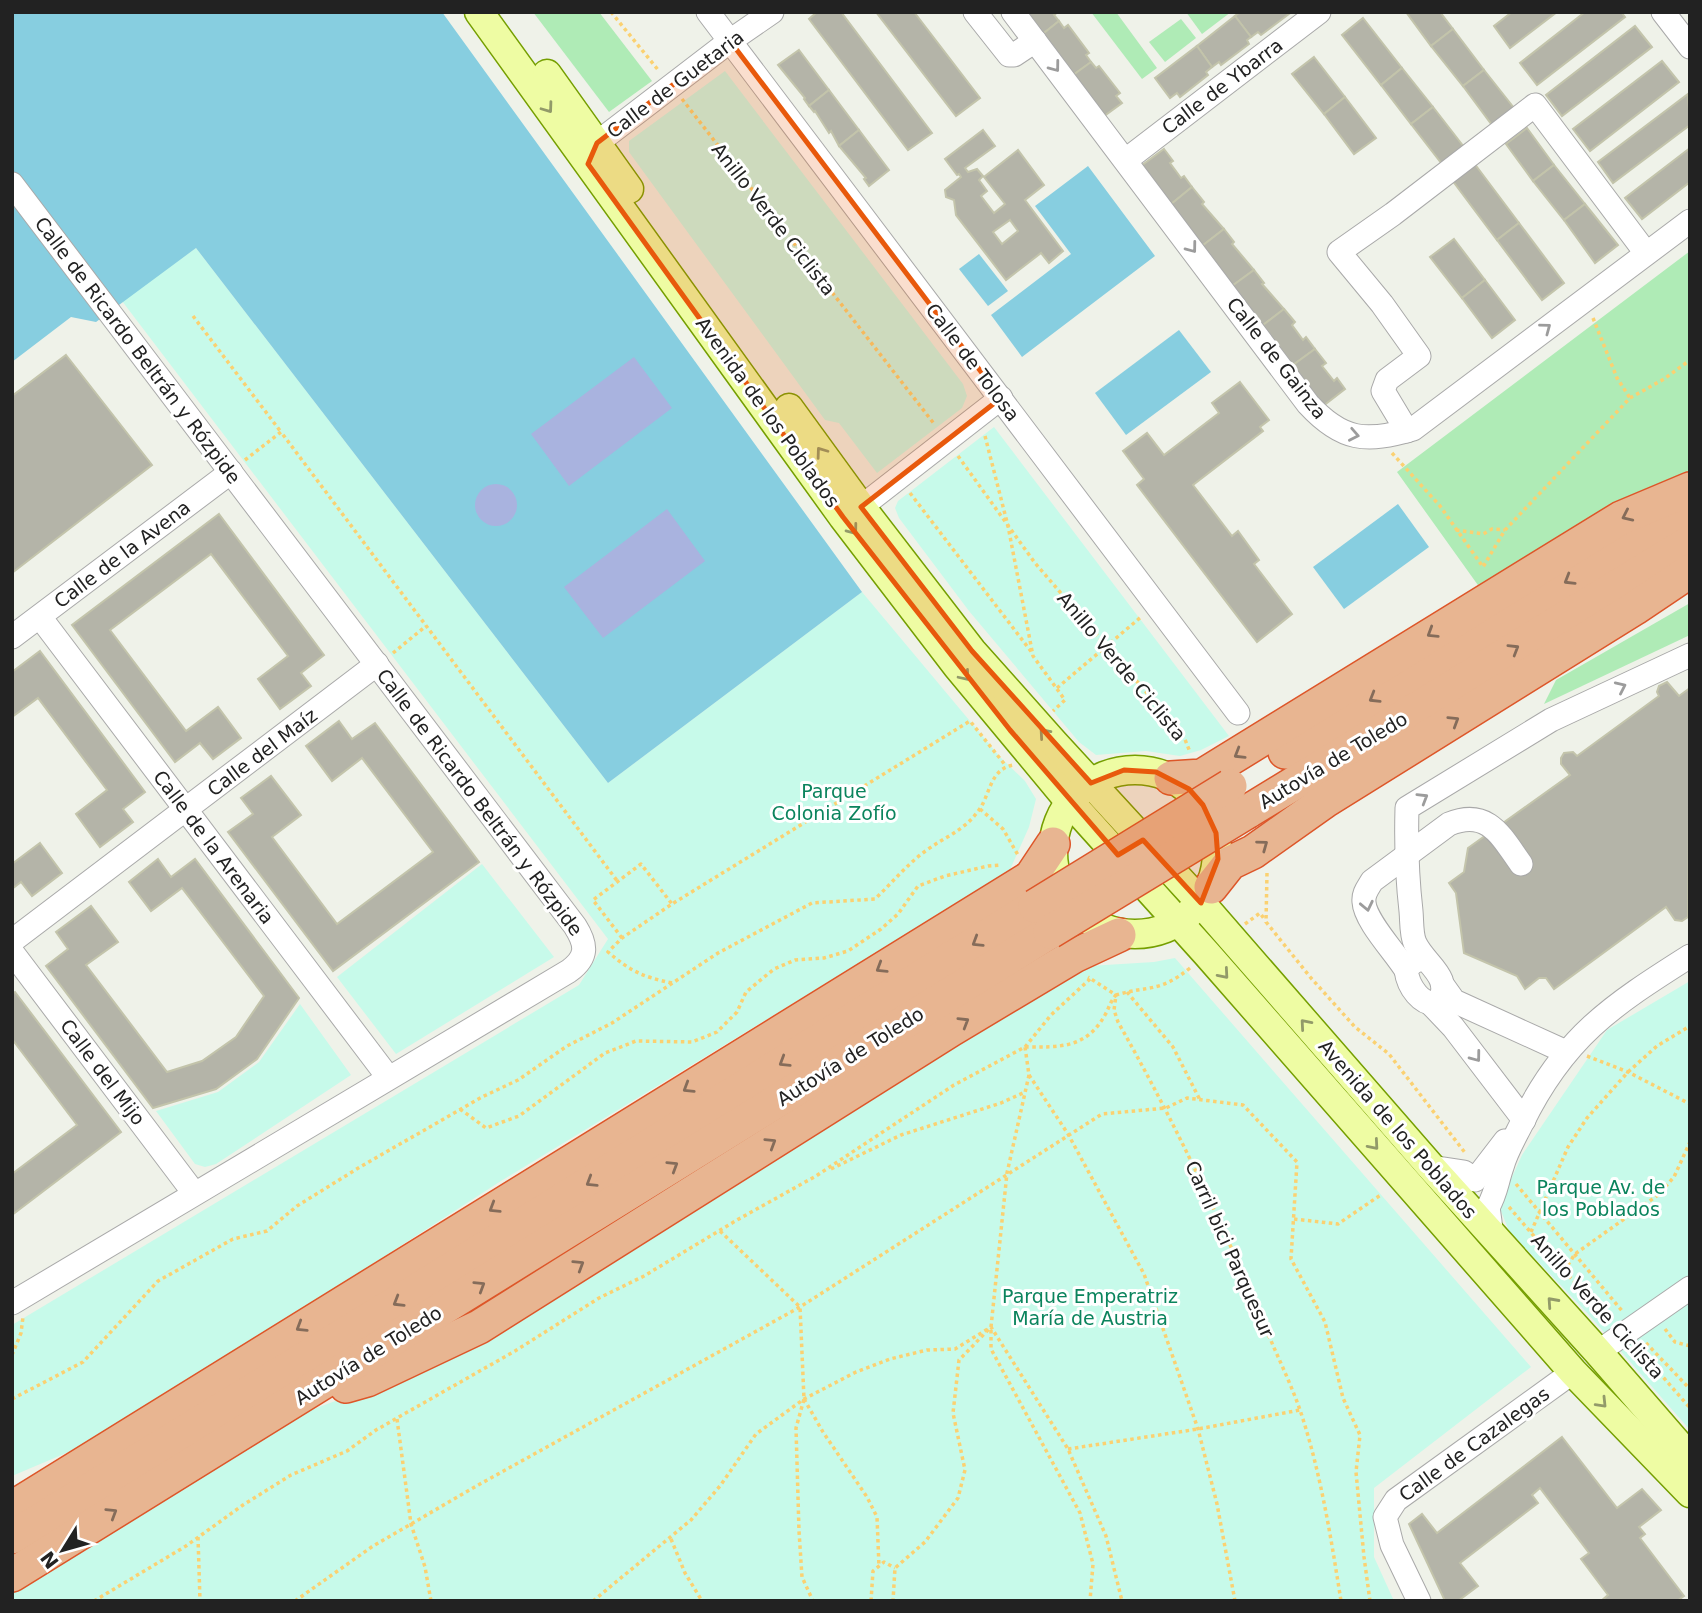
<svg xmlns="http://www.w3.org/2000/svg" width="1702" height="1613" font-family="'DejaVu Sans',sans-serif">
	<rect width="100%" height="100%" fill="#eff2e9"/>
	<!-- grass -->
	<g fill="#afebb6">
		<path d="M533,12H599L652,81L609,112Z"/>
		<path d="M1091,12H1116L1157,68L1142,79Z"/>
		<path d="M1186,12H1231L1202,34Z"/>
		<path d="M1181,19L1196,38L1165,62L1149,42Z"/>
		<path d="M1690,251V472L1617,502L1480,588L1397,472Z"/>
		<path d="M1690,603V635L1544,704L1556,680Z"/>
	</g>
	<!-- park -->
	<g fill="#c7faea">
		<path d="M725,71L963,384L967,396L962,408L877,473L839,423L825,420L629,152V141Z"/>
		<path d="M196,248L608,783L862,592L1000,757L1025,781L1036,799L1029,827L1009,872L501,1181L162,1400L78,1448L12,1476V1325L579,985L608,939L122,301Z"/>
		<path d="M994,427L1229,736L1201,750L1180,756L1146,751L1096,755L1079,742L969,611L899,518L895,508L898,501Z"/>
		<path d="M482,864L554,957L396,1054L337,977Z"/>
		<path d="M1175,958L1531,1367L1374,1488V1557L1394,1601H12V1588L303,1413L392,1380L1089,966L1154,962Z"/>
		<path d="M1690,981V1430L1588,1314L1509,1231L1499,1206L1522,1155L1607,1030Z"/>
		<path d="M300,1004L351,1075L216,1164L205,1167L195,1164L156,1111L218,1092L259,1062Z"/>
	</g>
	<!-- pitch -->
	<g fill="#87cee0">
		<path d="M12,12H442L862,592L608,783L196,248L96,322L71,317L12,362Z"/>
		<path d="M1088,166L1155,256L1022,357L991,315L1071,254L1035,206Z"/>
		<path d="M979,254L1008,291L988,306L959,269Z"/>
		<path d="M1179,330L1211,372L1126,435L1095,393Z"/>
		<path d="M1398,504L1429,547L1344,609L1313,567Z"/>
	</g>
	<!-- water -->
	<g fill="#a9b3df">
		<path d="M634,357L672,408L569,486L531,434Z"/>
		<circle cx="496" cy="505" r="21"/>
		<path d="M667,509L705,561L603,638L564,587Z"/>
	</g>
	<!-- building -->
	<g fill="#b4b4a8" stroke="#c3c4ab" stroke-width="2" fill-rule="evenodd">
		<path d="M817,12H841L932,133L908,150L809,19Z"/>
		<path d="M876,12H914L980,98L956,116Z"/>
		<path d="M1020,12H1058L1054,15L1059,21L1039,37Z"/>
		<path d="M1240,12H1287L1289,14L1261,35L1258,32L1251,37L1235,16Z"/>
		<path d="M1406,12H1440L1453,29L1431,46Z"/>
		<path d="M1512,12H1557L1510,48L1494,26Z"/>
		<path d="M1585,12H1621L1625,17L1537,85L1520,63Z"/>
		<path d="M1235,16L1251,37L1247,40L1249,44L1221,65L1219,62L1212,67L1197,46Z"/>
		<path d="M1363,18L1402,68L1381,85L1342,35Z"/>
		<path d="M1059,21L1064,28L1068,25L1089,53L1086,55L1091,62L1069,78L1039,37Z"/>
		<path d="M1635,26L1652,47L1562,116L1546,95Z"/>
		<path d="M1453,29L1484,70L1463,86L1431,46Z"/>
		<path d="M1197,46L1212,67L1206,72L1208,75L1180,97L1177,93L1170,98L1155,78Z"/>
		<path d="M799,50L829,90L809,106L804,99L805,98L778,65Z"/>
		<path d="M1314,57L1345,97L1324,114L1292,74Z"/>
		<path d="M1662,61L1679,82L1590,151L1573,129Z"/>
		<path d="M1091,62L1096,68L1099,66L1120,93L1116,96L1122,103L1100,119L1069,78Z"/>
		<path d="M1402,68L1433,107L1411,124L1381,85Z"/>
		<path d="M1484,70L1514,108L1492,125L1463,86Z"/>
		<path d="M829,90L859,130L839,146L831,131L829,133L815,111L814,112L809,106Z"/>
		<path d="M1688,94L1690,125L1613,183L1598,162Z"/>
		<path d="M1345,97L1376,138L1354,154L1324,114Z"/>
		<path d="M1433,107L1464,147L1442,164L1411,124Z"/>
		<path d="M1527,128L1554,165L1533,181L1506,144Z"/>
		<path d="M859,130L889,170L869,186L864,179L866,178L839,146Z"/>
		<path d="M983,130L995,146L965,168L968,172L977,169L983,176L979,180L987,191L981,196L994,213L1005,204L984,177L1018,150L1044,185L1025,200L1063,251L1049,263L1041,253L1006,280L956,215L954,200L946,197L945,190L961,177L959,174L957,175L945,159ZM1010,220L1018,231L1002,244L993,232Z"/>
		<path d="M1690,148V182L1642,219L1625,198Z"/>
		<path d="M1164,149L1173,161L1170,163L1181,178L1184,176L1192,187L1170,205L1141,166Z"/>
		<path d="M1474,163L1519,223L1497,240L1452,180Z"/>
		<path d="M1554,165L1585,204L1564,220L1533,181Z"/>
		<path d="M1192,187L1204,202L1202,204L1224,229L1202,246L1170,205Z"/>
		<path d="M1585,204L1618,245L1595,263L1564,220Z"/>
		<path d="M1519,223L1564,283L1542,300L1497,240Z"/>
		<path d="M1224,229L1234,242L1232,244L1254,270L1232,286L1202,246Z"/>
		<path d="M1454,239L1485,280L1462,298L1430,257Z"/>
		<path d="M1254,270L1264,283L1262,284L1284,309L1263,325L1232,286Z"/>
		<path d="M1485,280L1515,320L1492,338L1462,298Z"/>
		<path d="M1284,309L1295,322L1292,325L1303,340L1306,337L1315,349L1293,365L1263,325Z"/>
		<path d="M1315,349L1326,363L1322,366L1334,381L1337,378L1345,389L1323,406L1293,365Z"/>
		<path d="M66,355L152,465L12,573V396Z"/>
		<path d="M1240,382L1269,420L1260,427L1263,431L1193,485L1232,536L1238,531L1259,560L1254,564L1292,614L1257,642L1137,485L1144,479L1123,451L1147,433L1164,455L1219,413L1212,403Z"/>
		<path d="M219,514L324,655L301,673L311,686L280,709L258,679L288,656L211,554L110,630L186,731L218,707L241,738L213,759L200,743L175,762L72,625Z"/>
		<path d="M40,651L145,792L123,809L133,822L100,847L76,814L107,790L38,698L12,717V672Z"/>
		<path d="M1667,682L1679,696L1690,688L1688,917L1682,921L1675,920L1666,907L1554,989L1546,978H1539L1525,989L1517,976L1464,953L1456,893L1449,883L1464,872L1468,848L1570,775L1561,764V758L1564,753L1573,752L1577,756L1659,696L1657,692L1659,686Z"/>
		<path d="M339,721L352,739L375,723L479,862L333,971L228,832L253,814L241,798L271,776L301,815L272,837L337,924L433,852L362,758L332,781L306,746Z"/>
		<path d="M40,843L62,873L32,896L21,882L12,889V864Z"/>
		<path d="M158,859L171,877L195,859L299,998L257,1059L216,1089L153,1108L46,966L68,949L56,932L91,906L118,942L86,965L167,1072L202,1061L236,1037L264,996L182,888L151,911L129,882Z"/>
		<path d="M15,992L121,1132L12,1215V1174L77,1125L12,1039V994Z"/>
		<path d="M1562,1437L1617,1508L1642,1489L1661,1510L1639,1527L1645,1534L1640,1538L1684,1596L1677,1601H1601L1608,1595L1581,1559L1589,1553L1540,1488L1532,1495L1538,1503L1460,1563L1478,1586L1458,1601H1445L1409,1524L1422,1514L1437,1533Z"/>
	</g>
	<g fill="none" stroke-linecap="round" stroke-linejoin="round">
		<!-- minor casing -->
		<g stroke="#a9a9a9" stroke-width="25">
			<g id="minor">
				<path d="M708,12L1238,713"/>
				<path d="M975,12L1009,55H1014L1035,41"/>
				<path d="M1013,12L1308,404C1342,441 1366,443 1413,429L1690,221"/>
				<path d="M1663,12L1690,47"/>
				<path d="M590,159L597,143L730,41L772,12"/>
				<path d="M1126,160L1319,12"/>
				<path d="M12,184L575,926C587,945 588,957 569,971L12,1303"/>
				<path d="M1407,431L1383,391L1387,380L1419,356L1382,304L1339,252L1393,214L1535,105L1646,253"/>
				<path d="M861,507L1001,398"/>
				<path d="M40,617L388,1077"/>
				<path d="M12,637L231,472"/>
				<path d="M12,941L377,664"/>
				<path d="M12,952L194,1193"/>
				<path d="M1424,959C1415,960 1411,963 1406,970C1408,986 1421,1007 1439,1003C1453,976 1425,965 1415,943C1411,934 1412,921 1411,911C1407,876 1406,843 1407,808L1551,720L1690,655"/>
				<path d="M1406,970C1395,952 1365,921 1364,902C1363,893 1368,888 1372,881L1449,824C1488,808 1501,836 1521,864"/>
				<path d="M1444,987L1454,1001L1566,1052"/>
				<path d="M1432,1005L1453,1027L1524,1120"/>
				<path d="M1431,1167L1464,1172L1475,1180L1505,1141"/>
				<path d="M1492,1236L1488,1207C1496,1194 1497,1181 1502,1167C1506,1152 1515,1137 1522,1123C1564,1037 1611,1006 1690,956"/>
				<path d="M1598,1352L1690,1288"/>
				<path d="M1419,1601L1392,1545L1385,1517L1396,1500L1573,1372"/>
			</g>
		</g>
		<!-- major casing -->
		<g stroke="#759f00" stroke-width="31">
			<g id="major">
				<path d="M479,12L843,517L957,666L1070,802L1207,954L1573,1372L1690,1493"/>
				<path d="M547,74L629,189"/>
				<path d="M789,408L861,507L972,651L1054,743L1201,903L1431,1167L1598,1352L1690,1458"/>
				<circle cx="1135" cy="852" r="82"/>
			</g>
		</g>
		<!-- highway casing -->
		<g stroke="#dd5629" stroke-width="36">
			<g id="highway">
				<path d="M1285,752L1688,508"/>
				<path d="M1171,778L1202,776L1621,518L1690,489"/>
				<path d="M1247,812L1690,542"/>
				<path d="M1211,887L1230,863L1253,852L1325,801L1635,608L1690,571"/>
				<path d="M346,1386L367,1380L479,1327L952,1029L1074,956L1119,935"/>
				<path d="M12,1508L1031,877L1053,844"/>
				<path d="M12,1537L422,1287L1035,906"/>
				<path d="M12,1575L1050,932"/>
			</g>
		</g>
		<!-- path -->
		<g stroke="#fbd171" stroke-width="3.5" stroke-dasharray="3.5 3.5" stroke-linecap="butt">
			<path d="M611,12L659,71"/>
			<path d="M682,99L935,425"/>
			<path d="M193,316L281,432"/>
			<path d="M1593,318L1617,378L1630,398"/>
			<path d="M985,436L1008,526L1033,656L1065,700L1053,711"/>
			<path d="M1392,453L1440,506L1483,567L1505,530L1630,398L1664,379L1690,360"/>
			<path d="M958,456L1035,563L1165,714L1184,737L1190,752"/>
			<path d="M245,460L281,432L618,882"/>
			<path d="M910,493L1033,654"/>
			<path d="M1456,530L1483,534L1492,529L1505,530"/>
			<path d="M393,653L426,626"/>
			<path d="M1057,688L1141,617"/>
			<path d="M980,809L1003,829L1018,855"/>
			<path d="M1267,873L1266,922L1311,978L1355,1027L1389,1054L1466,1154"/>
			<path d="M1245,924L1260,913L1265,920"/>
			<path d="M622,938L593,900L641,864L672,904"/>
			<path d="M1190,968C1159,993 1150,985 1116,995L1114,1010L1118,1022C1174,1121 1220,1218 1264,1324C1276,1354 1291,1383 1301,1413C1321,1474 1331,1538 1341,1601"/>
			<path d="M672,983C643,977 630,971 608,952L622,938L672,904L970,721L1006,766"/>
			<path d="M1127,992L1173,1047L1200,1100"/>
			<path d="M1025,1047C1059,1047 1086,1049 1105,1015C1109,1008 1110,1002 1116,995L1088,977"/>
			<path d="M1025,1047L1051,1015L1090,979"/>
			<path d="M1587,1056L1628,1072L1690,1104"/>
			<path d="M1029,1075L1068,1134L1144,1274L1198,1429L1217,1504L1235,1601"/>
			<path d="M460,1109L486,1128L519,1116L605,1053L636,1041L692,1042L717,1032L737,1012L746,992L774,969L795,960L824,958L848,951L881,929L898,914L918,886L945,876L988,866L1001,865"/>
			<path d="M831,1169L901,1135L1001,1103L1025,1092"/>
			<path d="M1516,1184L1623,1312"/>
			<path d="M1509,1207L1564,1271L1612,1320"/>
			<path d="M1294,1219L1338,1224L1382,1194"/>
			<path d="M720,1231L800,1307L804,1399L796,1428L799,1531L802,1577L813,1601"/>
			<path d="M1531,1232L1568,1147L1587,1118L1628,1072L1657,1046L1690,1026"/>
			<path d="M1564,1271L1575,1254L1658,1195L1674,1177L1690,1142"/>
			<path d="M1665,1329L1675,1342L1690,1346"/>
			<path d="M991,1330V1349L1080,1513L1093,1564L1090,1601"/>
			<path d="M1646,1343L1690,1389"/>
			<path d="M1636,1346L1690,1408"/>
			<path d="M12,1355L21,1333L23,1317"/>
			<path d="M12,1399L83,1362L158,1281L233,1239L267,1231L297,1206L360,1167L482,1097L518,1080L567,1046L612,1023L718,953L812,903L875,899C892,883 908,863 927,850C946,836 964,831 979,810C990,795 990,769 1013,765"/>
			<path d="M804,1399L823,1432L867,1497L877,1517L879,1567"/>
			<path d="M397,1419L411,1524L425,1567L431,1601"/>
			<path d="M1068,1449L1198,1429L1300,1410"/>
			<path d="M198,1537L200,1601"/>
			<path d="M671,1539L685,1573L702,1601"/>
			<path d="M94,1601L186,1546L243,1505L291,1475L347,1451L376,1430L515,1351L599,1298L644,1276L737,1220L816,1176L954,1085L1025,1047L1029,1075L1007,1173L991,1327L959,1360L953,1413L965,1470L958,1498L925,1542L895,1568L893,1601"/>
			<path d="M295,1601L373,1546L480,1484L800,1307L1102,1114L1166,1108L1187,1098L1243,1105L1297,1162L1291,1259L1325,1322L1343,1398L1360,1435L1356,1472L1364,1557L1370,1601"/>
			<path d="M593,1601L691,1520L720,1486L756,1434L804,1399L856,1372L890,1359L927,1350L955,1349L991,1327L1068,1449L1106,1536L1122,1601"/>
			<path d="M871,1601L873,1571L884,1562L895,1568"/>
		</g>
		<!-- minor -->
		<use href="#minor" stroke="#fff" stroke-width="23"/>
		<!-- major -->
		<use href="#major" stroke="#eefca3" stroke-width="28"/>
		<!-- highway -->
		<use href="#highway" stroke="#e8b591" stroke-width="33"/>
		<!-- highway-bridge casing -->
		<g stroke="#dd5629" stroke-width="36" stroke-linecap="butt">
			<g id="highway-bridge">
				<path d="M1035,906L1230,786"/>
				<path d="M1050,932L1247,812"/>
			</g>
		</g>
		<!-- highway-bridge -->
		<use href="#highway-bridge" stroke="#e8b591" stroke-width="33"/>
	</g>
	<!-- one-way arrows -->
	<defs><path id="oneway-chevron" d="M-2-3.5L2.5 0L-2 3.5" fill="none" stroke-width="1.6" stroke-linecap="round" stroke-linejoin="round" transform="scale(1.75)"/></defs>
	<g stroke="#9c9c9c">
		<use href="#oneway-chevron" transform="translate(1055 67) rotate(53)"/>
		<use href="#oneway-chevron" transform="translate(1192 248) rotate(53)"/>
		<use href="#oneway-chevron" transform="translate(1546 328) rotate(-37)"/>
		<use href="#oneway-chevron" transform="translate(1354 435) rotate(11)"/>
		<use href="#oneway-chevron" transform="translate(1621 687) rotate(-25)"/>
		<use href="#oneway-chevron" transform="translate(1423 798) rotate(-31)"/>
		<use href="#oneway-chevron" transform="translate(1367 906) rotate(78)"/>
		<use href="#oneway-chevron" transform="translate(1476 1057) rotate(53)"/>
	</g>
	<g stroke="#929a69">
		<use href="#oneway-chevron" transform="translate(548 108) rotate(54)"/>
		<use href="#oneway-chevron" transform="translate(821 452) rotate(-126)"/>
		<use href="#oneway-chevron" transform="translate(853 530) rotate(53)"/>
		<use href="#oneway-chevron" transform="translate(965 676) rotate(50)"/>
		<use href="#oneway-chevron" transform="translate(1044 733) rotate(-131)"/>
		<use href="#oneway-chevron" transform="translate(1224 974) rotate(49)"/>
		<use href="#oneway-chevron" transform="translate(1305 1024) rotate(-131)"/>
		<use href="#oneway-chevron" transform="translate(1374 1145) rotate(49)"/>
		<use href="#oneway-chevron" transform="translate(1552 1302) rotate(-132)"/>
		<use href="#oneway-chevron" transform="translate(1602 1403) rotate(46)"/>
	</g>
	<g stroke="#856c5a">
		<use href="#oneway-chevron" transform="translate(1627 516) rotate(155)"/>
		<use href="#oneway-chevron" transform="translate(1569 580) rotate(149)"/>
		<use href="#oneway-chevron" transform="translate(1432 633) rotate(148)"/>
		<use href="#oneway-chevron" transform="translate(1514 649) rotate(-31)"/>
		<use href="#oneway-chevron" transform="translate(1374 698) rotate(149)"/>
		<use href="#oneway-chevron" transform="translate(1454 721) rotate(-32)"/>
		<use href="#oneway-chevron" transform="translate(1239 754) rotate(149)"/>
		<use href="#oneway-chevron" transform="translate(1263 845) rotate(-36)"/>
		<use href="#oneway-chevron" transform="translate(977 942) rotate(148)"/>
		<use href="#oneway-chevron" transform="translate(881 968) rotate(148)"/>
		<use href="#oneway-chevron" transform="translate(964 1022) rotate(-31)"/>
		<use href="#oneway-chevron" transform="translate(784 1062) rotate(148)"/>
		<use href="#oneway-chevron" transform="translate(688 1088) rotate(148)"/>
		<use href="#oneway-chevron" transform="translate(771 1143) rotate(-32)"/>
		<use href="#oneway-chevron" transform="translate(673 1166) rotate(-32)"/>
		<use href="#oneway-chevron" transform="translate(591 1182) rotate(148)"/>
		<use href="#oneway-chevron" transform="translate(494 1208) rotate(148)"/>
		<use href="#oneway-chevron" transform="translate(579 1265) rotate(-32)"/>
		<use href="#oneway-chevron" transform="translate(480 1286) rotate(-32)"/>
		<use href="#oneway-chevron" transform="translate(398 1302) rotate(149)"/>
		<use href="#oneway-chevron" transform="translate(301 1327) rotate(148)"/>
		<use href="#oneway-chevron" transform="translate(112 1513) rotate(-32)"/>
	</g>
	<!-- marked area -->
	<path fill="#e8590c" fill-opacity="0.2" stroke="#e8590c" stroke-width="5" stroke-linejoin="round" d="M730,41L1001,398L861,507L972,651L1091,783L1124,770L1156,772L1189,789L1203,805L1216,833L1218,859L1201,903L1143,840L1118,855L1010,730L843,517L588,164L597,143Z"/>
	<g text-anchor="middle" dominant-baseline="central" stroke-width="6" stroke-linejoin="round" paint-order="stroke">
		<!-- street labels -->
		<g font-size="19" fill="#222" stroke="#fff">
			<text transform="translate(675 84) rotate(-37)">Calle de Guetaria</text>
			<text transform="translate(1222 86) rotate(-37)">Calle de Ybarra</text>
			<text transform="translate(774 219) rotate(52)">Anillo Verde Ciclista</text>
			<text transform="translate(138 350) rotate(53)">Calle de Ricardo Beltrán y Rózpide</text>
			<text transform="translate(1277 358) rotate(52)">Calle de Gainza</text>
			<text transform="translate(973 362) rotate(53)">Calle de Tolosa</text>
			<text transform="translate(768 412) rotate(54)">Avenida de los Poblados</text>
			<text transform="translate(122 554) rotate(-37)">Calle de la Avena</text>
			<text transform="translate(1122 666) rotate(50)">Anillo Verde Ciclista</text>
			<text transform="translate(262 752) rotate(-37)">Calle del Maíz</text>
			<text transform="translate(1333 760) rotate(-31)">Autovía de Toledo</text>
			<text transform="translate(480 802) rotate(53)">Calle de Ricardo Beltrán y Rózpide</text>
			<text transform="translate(214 847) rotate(53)">Calle de la Arenaria</text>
			<text transform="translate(850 1056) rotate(-32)">Autovía de Toledo</text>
			<text transform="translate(103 1072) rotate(53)">Calle del Mijo</text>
			<text transform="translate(1398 1129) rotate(49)">Avenida de los Poblados</text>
			<text transform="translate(1230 1249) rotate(66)">Carril bici Parquesur</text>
			<text transform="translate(1598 1306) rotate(48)">Anillo Verde Ciclista</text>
			<text transform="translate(368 1355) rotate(-32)">Autovía de Toledo</text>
			<text transform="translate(1474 1444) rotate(-36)">Calle de Cazalegas</text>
		</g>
		<!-- park labels -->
		<g font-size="19" fill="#0b845d" stroke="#fff">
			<text x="834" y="791">Parque<tspan x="834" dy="22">Colonia Zofío</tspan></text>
			<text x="1601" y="1187">Parque Av. de<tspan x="1601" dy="22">los Poblados</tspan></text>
			<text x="1090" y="1296">Parque Emperatriz<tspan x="1090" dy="22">María de Austria</tspan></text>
		</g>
	</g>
	<!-- border -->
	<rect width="1702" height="1613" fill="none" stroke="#222222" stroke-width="28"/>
	<!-- north arrow -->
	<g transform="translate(63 1550) rotate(233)" stroke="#ffffff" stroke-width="5" paint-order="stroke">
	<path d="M0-5L12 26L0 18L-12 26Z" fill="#222222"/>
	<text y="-10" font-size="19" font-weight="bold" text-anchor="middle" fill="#222222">N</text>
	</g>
</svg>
